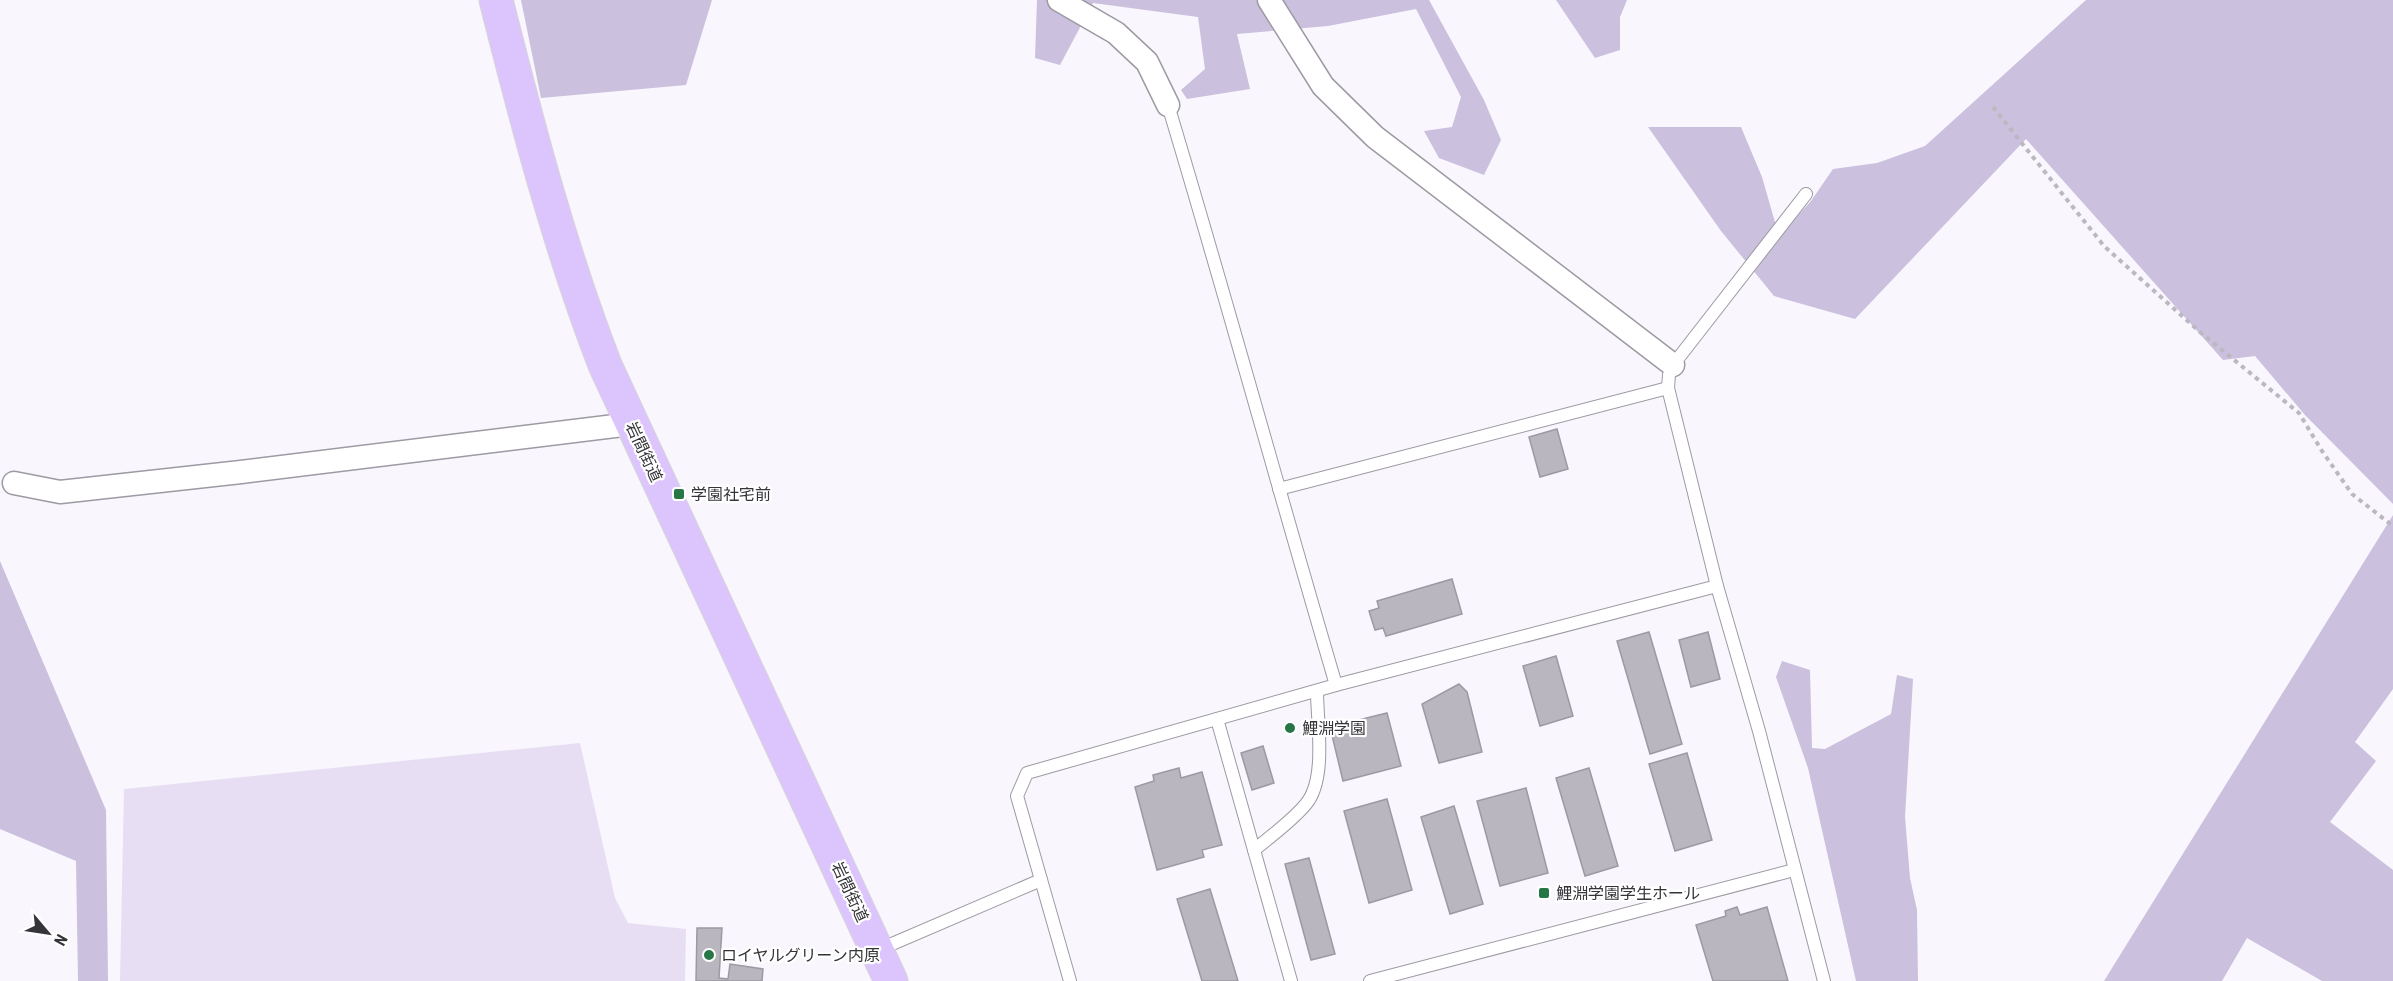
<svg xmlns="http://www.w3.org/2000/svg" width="2393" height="981" font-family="'Roboto Condensed','Noto Sans JP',sans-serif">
	<rect width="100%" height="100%" fill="#f9f6fe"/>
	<!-- green -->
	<path fill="#e7def4" d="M580,743L615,898L628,923L686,929L685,981H120L124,789Z"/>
	<!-- forest -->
	<g fill="#cbc0de">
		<path d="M521,0H712L686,85L541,98Z"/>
		<path d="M1037,0H1429L1484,100L1501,140L1484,175L1439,158L1424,131L1452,127L1461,97L1416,9L1328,26L1237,34L1250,89L1187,99L1181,90L1205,69L1198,17L1093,3L1060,65L1035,58Z"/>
		<path d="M1556,0H1627L1620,17V50L1595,58Z"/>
		<path d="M2086,0H2393V504L2305,415L2255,356L2223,360L2026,139L1855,319L1774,296L1721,231L1648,127H1741L1762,177L1779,236L1811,201L1833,169L1877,163L1925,146Z"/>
		<path d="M2393,515V689L2355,742L2376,761L2330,822L2393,870V981H2322L2247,938L2222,981H2104Z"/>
		<path d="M0,561L106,810L108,981H78L76,861L0,829Z"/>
		<path d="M1782,661L1810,670L1812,748L1825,749L1891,714L1897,675L1913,679L1905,817L1910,878L1917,910L1918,981H1856L1808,768L1776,677Z"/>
	</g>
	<!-- building -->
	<g fill="#bab6bf" stroke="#9d99a2" stroke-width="1.5">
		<path d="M1557,429L1568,469L1540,477L1529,437Z"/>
		<path d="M1452,579L1462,614L1386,636L1383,628L1375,630L1369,611L1379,608L1377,601Z"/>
		<path d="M1649,632L1682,744L1650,754L1617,641Z"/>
		<path d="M1708,632L1720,679L1691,687L1679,640Z"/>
		<path d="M1556,656L1573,716L1540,726L1523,666Z"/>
		<path d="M1459,684L1467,692L1482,752L1439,763L1422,704Z"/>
		<path d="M1387,713L1401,766L1343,781L1330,727Z"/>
		<path d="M1263,746L1274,783L1252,790L1241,753Z"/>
		<path d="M1687,753L1712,840L1675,851L1649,764Z"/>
		<path d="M1179,768L1181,778L1202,772L1222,845L1202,850L1204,857L1157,870L1135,787L1154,781L1153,775Z"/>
		<path d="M1589,768L1618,866L1585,876L1556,778Z"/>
		<path d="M1526,788L1548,873L1500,886L1477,801Z"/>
		<path d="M1387,799L1412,890L1369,903L1344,811Z"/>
		<path d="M1454,806L1483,904L1450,914L1421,817Z"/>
		<path d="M1309,858L1335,954L1311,960L1285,864Z"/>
		<path d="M1210,889L1238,981H1202L1177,899Z"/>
		<path d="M1737,907L1740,915L1767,907L1788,981H1713L1696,925L1726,916L1725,911Z"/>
		<path d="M697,928H722L719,978L728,979L730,964L763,969L762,981H696Z"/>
	</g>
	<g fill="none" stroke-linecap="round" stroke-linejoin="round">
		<!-- service casing -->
		<g stroke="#9d9aa3" stroke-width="14">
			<g id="service">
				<path d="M1168,105C1226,297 1279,492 1336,685"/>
				<path d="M1806,194L1673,365L1669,375L1668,388L1717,586L1759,731L1824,981"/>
				<path d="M1279,489L1668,388"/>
				<path d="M1217,719L1291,981"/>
				<path d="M1254,850C1271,836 1292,821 1306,804C1327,779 1317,722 1317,691"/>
				<path d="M878,950L1041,880"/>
				<path d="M1070,981L1017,796L1027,773L1336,685L1717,586"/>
				<path d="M1370,981L1794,870"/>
			</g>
		</g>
		<!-- minor casing -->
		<g stroke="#9d9aa3" stroke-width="25">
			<g id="minor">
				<path d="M1059,0L1116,33L1147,62L1168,105"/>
				<path d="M1269,0L1323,86L1375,137L1673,365"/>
				<path d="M14,483L60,492L241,472L631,424"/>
			</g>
		</g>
		<!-- primary casing -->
		<g stroke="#d7d6d7" stroke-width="35">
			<path id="primary" d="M496,0C527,123 559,246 605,365L891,981"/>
		</g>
		<!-- path -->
		<path stroke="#bbb9bf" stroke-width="4" stroke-dasharray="4.5 4.5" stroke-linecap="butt" d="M1993,107L2104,246L2200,332L2299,413L2322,451L2352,494L2393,526"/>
		<!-- service -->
		<use href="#service" stroke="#fff" stroke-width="12"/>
		<!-- minor -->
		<use href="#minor" stroke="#fff" stroke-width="22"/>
		<!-- primary -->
		<use href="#primary" stroke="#dcc4fd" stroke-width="33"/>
	</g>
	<!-- markers -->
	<g fill="#277646" stroke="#fff" stroke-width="2">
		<rect x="673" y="488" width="12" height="12" rx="3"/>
		<circle cx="1290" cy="728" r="6"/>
		<rect x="1538" y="887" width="12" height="12" rx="3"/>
		<circle cx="709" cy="955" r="6"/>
	</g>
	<g text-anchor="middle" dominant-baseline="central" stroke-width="4.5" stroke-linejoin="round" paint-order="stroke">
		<!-- street labels -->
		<g font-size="16" fill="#353438" stroke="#fff">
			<text transform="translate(644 452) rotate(65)">岩間街道</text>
			<text transform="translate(850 892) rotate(65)">岩間街道</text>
		</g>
		<!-- poi labels -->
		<g font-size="16" fill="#353438" stroke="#fff" text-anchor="start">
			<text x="691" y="494">学園社宅前</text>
			<text x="1302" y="728">鯉淵学園</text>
			<text x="1556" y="893">鯉淵学園学生ホール</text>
			<text x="721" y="955">ロイヤルグリーン内原</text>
		</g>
	</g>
	<!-- north arrow -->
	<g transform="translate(48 933) rotate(119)" stroke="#ffffff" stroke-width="4.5" paint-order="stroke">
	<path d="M0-4.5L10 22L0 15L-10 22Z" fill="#353438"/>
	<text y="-9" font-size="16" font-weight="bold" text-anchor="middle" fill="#353438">N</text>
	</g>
</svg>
